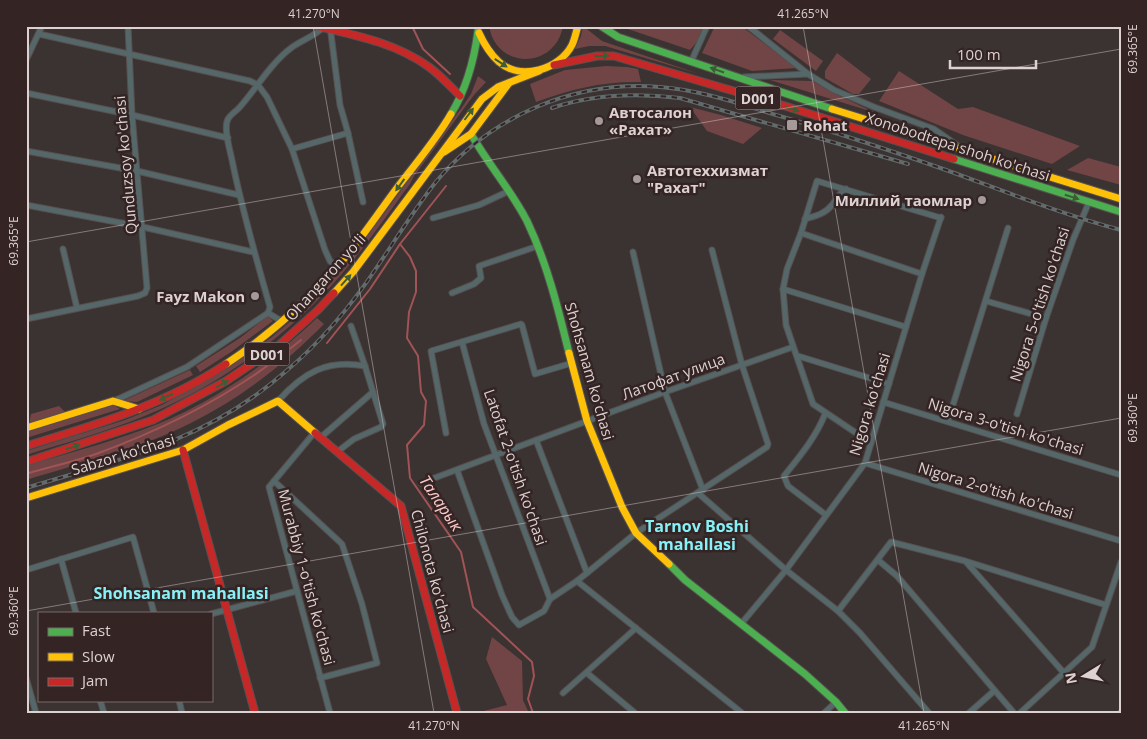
<svg xmlns="http://www.w3.org/2000/svg" width="1147" height="739" font-family="'Open Sans',sans-serif">
	<rect width="100%" height="100%" fill="#3b3232"/>
	<!-- green -->
	<g fill="#714545">
		<path d="M489,26H563C555,70 496,70 489,26Z"/>
		<path d="M583,26L602,41L699,74L605,46H589L575,49L581,36Z"/>
		<path d="M619,26H704L699,39L690,50Z"/>
		<path d="M715,26H741L797,68L752,71L702,53Z"/>
		<path d="M780,30L823,61L816,71L773,39Z"/>
		<path d="M837,53L871,79L859,94H853L825,78V71Z"/>
		<path d="M606,66L627,67L638,69L641,82C604,81 571,89 536,102L530,84L565,70Z"/>
		<path d="M899,71L958,109L973,107L1080,146L1052,164L963,135L879,101Z"/>
		<path d="M478,76L486,82L474,95L414,176L410,184C388,214 366,246 341,275C288,336 218,387 142,417C105,432 65,443 26,455V451L125,420L162,405L232,365L272,337L292,320L338,272L363,242L460,110L471,94Z"/>
		<path d="M770,80L813,81L833,93L876,113Z"/>
		<path d="M690,107L721,115L762,128L743,144L707,131Z"/>
		<path d="M1088,158L1121,167V185L1067,170Z"/>
		<path d="M268,316L273,321L231,352L200,372L196,366L240,338Z"/>
		<path d="M317,318L324,324C285,364 241,398 191,423C139,449 81,463 26,480V466C65,454 104,444 142,430C207,407 267,365 317,318Z"/>
		<path d="M190,370L193,375L137,402L123,401Z"/>
		<path d="M113,405L120,409L26,438V432Z"/>
		<path d="M59,406L65,412L29,423L31,414Z"/>
		<path d="M492,637L522,661L523,700L529,713H476L507,705L486,659Z"/>
	</g>
	<g fill="none" stroke-linecap="round" stroke-linejoin="round">
		<!-- stream -->
		<g stroke="#a15355" stroke-width="2">
			<path d="M412,26L423,49L450,74"/>
			<path d="M446,186L400,244L410,257L416,271V292L409,312L407,338L418,356L421,392L426,401L424,425L407,445L410,478L461,552L473,607L532,662L534,676L528,699L533,713"/>
			<path d="M327,343L370,289L400,244"/>
			<path d="M26,474C49,467 73,462 96,454C170,427 240,391 301,340"/>
		</g>
		<!-- street casing -->
		<g stroke="#57504f" stroke-width="7">
			<g id="street">
				<path d="M330,26L340,105L348,133L363,202"/>
				<path d="M748,26L808,74L834,90L874,107L934,129L957,145"/>
				<path d="M39,34L250,81L258,85L267,97L292,149L325,250L330,261L337,267"/>
				<path d="M26,60L42,26"/>
				<path d="M691,62L707,26"/>
				<path d="M744,77L808,74"/>
				<path d="M26,93L132,115L228,138"/>
				<path d="M292,149L348,133"/>
				<path d="M26,151L137,171L239,195"/>
				<path d="M26,205L143,227L253,252"/>
				<path d="M433,218L479,205L509,191"/>
				<path d="M805,219C815,216 825,214 832,205C837,199 838,194 846,189"/>
				<path d="M801,233L922,274"/>
				<path d="M63,249L77,308"/>
				<path d="M633,252L665,392L703,490"/>
				<path d="M783,289L906,327"/>
				<path d="M452,293L474,284L481,278L479,266L538,246"/>
				<path d="M986,301L1046,318"/>
				<path d="M268,313L283,322"/>
				<path d="M26,319L138,296L145,293L147,288L132,115L128,26"/>
				<path d="M351,326L365,366"/>
				<path d="M462,342L484,424L550,599"/>
				<path d="M798,356L889,384"/>
				<path d="M114,401L187,367L268,313L270,307C256,258 242,210 232,160C230,150 223,128 228,119C230,115 236,111 239,108C256,89 271,63 291,48C300,41 317,35 322,28"/>
				<path d="M278,401C303,373 326,359 365,366L383,424L381,427L354,439L337,452"/>
				<path d="M883,402L1121,475"/>
				<path d="M825,414C816,437 800,456 784,476L788,486L826,515"/>
				<path d="M1017,414L1046,318L1073,240L1089,202"/>
				<path d="M948,421L1008,228"/>
				<path d="M314,433L269,487L330,713"/>
				<path d="M446,433L431,351L521,324L522,325L535,374L572,363"/>
				<path d="M320,438L373,392"/>
				<path d="M536,440L587,573"/>
				<path d="M871,443L813,404L786,325L783,289L787,269L801,233L817,181L941,218"/>
				<path d="M865,463L1121,541"/>
				<path d="M457,470L502,595L512,617L519,625L544,611L550,599L577,581L636,533L767,447L768,444L742,365L712,250"/>
				<path d="M274,481L342,544L362,604L377,663L320,678"/>
				<path d="M421,483L665,392L793,347"/>
				<path d="M698,493L786,570L838,611L860,633L929,713"/>
				<path d="M61,559L76,613"/>
				<path d="M878,560L897,576L1014,713"/>
				<path d="M967,563L1064,673"/>
				<path d="M26,570L133,537L154,613"/>
				<path d="M577,581L742,713"/>
				<path d="M838,611L891,542L965,561L1106,605"/>
				<path d="M211,614L297,591"/>
				<path d="M741,624L786,570L865,463L922,274L941,217"/>
				<path d="M587,673L635,713"/>
				<path d="M26,678L36,713"/>
				<path d="M563,693L636,628"/>
				<path d="M100,700L104,713"/>
				<path d="M179,700L182,713"/>
				<path d="M824,713L836,702"/>
				<path d="M969,713L994,691"/>
				<path d="M1020,713L1092,647L1121,562"/>
				<path d="M1120,713L1121,712"/>
			</g>
		</g>
		<!-- fast casing -->
		<g stroke="#57504f" stroke-width="9">
			<g id="fast">
				<path d="M601,26L618,37L832,109"/>
				<path d="M451,114C467,88 474,61 478,31"/>
				<path d="M471,134C488,164 511,190 527,221C547,263 558,308 569,353"/>
				<path d="M954,159L1121,212"/>
				<path d="M669,564L685,580L805,674L836,702L845,713"/>
			</g>
		</g>
		<!-- slow casing -->
		<g stroke="#57504f" stroke-width="9">
			<g id="slow">
				<path d="M479,33C484,44 489,53 499,62C521,81 559,70 572,45C575,39 576,32 578,26"/>
				<path d="M832,109L1121,199"/>
				<path d="M444,152L471,134L509,83"/>
				<path d="M334,293L353,272L482,99L498,87L539,71"/>
				<path d="M569,353L587,421L622,507L636,533L669,564"/>
				<path d="M226,364C274,332 316,294 352,249C368,229 382,208 397,188C416,163 436,140 451,114"/>
				<path d="M26,428L113,401L139,409"/>
				<path d="M26,498L183,450L228,425L278,401L315,433"/>
			</g>
		</g>
		<!-- jam casing -->
		<g stroke="#57504f" stroke-width="9">
			<g id="jam">
				<path d="M316,26C355,35 396,43 429,67C440,75 450,86 460,96"/>
				<path d="M554,65L597,56H614L785,106L954,159"/>
				<path d="M315,433L401,506L457,713"/>
				<path d="M26,446C95,425 165,405 226,364"/>
				<path d="M183,450L255,713"/>
				<path d="M26,462L153,420L226,381L278,346L318,310L334,293"/>
			</g>
		</g>
		<!-- street -->
		<use href="#street" stroke="#556768" stroke-width="5"/>
		<!-- fast -->
		<use href="#fast" stroke="#4caf50" stroke-width="7"/>
		<!-- slow -->
		<use href="#slow" stroke="#ffc107" stroke-width="7"/>
		<!-- jam -->
		<use href="#jam" stroke="#c62828" stroke-width="7"/>
		<!-- rail casing -->
		<g stroke="#626b6c" stroke-width="4">
			<g id="rail">
				<path d="M552,108C593,94 637,93 680,98L908,164"/>
				<path d="M26,488C75,473 125,460 172,441C213,424 252,401 285,372C321,342 351,306 377,267C396,239 414,210 435,183C490,116 574,80 660,87C702,90 743,105 783,117C838,133 892,151 946,170C1004,191 1061,214 1121,230"/>
			</g>
		</g>
		<!-- rail -->
		<use href="#rail" stroke="#342424" stroke-width="2" stroke-dasharray="5.5" stroke-linecap="butt"/>
	</g>
	<!-- one-way arrows -->
	<defs><path id="oneway-solid" d="M-6-.8H1V-3.2L6.5 0L1 3.2V.8H-6Z" transform="scale(1.25)"/></defs>
	<g fill="#3e5c36">
		<use href="#oneway-solid" transform="translate(602 56) rotate(-1)"/>
		<use href="#oneway-solid" transform="translate(501 63) rotate(33)"/>
		<use href="#oneway-solid" transform="translate(717 70) rotate(-161)"/>
		<use href="#oneway-solid" transform="translate(792 109) rotate(17)"/>
		<use href="#oneway-solid" transform="translate(469 114) rotate(-53)"/>
		<use href="#oneway-solid" transform="translate(400 185) rotate(126)"/>
		<use href="#oneway-solid" transform="translate(1072 197) rotate(17)"/>
		<use href="#oneway-solid" transform="translate(346 280) rotate(-48)"/>
		<use href="#oneway-solid" transform="translate(222 384) rotate(-30)"/>
		<use href="#oneway-solid" transform="translate(166 397) rotate(155)"/>
		<use href="#oneway-solid" transform="translate(73 447) rotate(-17)"/>
	</g>
	<!-- ticks -->
	<path fill="none" stroke="#ddd2d1" stroke-width="1" stroke-opacity="0.45" d="M313,26L434,713M803,26L924,713M26,242L1121,49M26,611L1121,418"/>
	<!-- markers -->
	<g fill="#a49a99" stroke="#342424" stroke-width="2">
		<circle cx="599" cy="121" r="5"/>
		<rect x="786" y="119" width="12" height="12" rx="2.5"/>
		<circle cx="637" cy="179" r="5"/>
		<circle cx="982" cy="200" r="5"/>
		<circle cx="255" cy="296" r="5"/>
	</g>
	<g text-anchor="middle" dominant-baseline="central" stroke-width="5" stroke-linejoin="round" paint-order="stroke">
		<!-- shield labels -->
		<g fill="#342424" stroke="#aa9e9d" stroke-width="1">
			<rect x="735.5" y="86.5" width="45" height="23" rx="4"/>
			<rect x="244.5" y="342.5" width="45" height="23" rx="4"/>
		</g>
		<g font-size="14" font-weight="bold" fill="#ddd2d1">
			<text x="758" y="98">D001</text>
			<text x="267" y="354">D001</text>
		</g>
		<!-- poi labels -->
		<g font-size="15" font-weight="bold" fill="#ddd2d1" stroke="#342424" text-anchor="start">
			<text x="609" y="112">Автосалон<tspan x="609" dy="17">«Рахат»</tspan></text>
			<text x="803" y="125">Rohat</text>
			<text x="647" y="170">Автотеххизмат<tspan x="647" dy="17">"Рахат"</tspan></text>
			<text x="972" y="200" text-anchor="end">Миллий таомлар</text>
			<text x="245" y="296" text-anchor="end">Fayz Makon</text>
		</g>
		<!-- street labels -->
		<g font-size="15" fill="#ddd2d1" stroke="#342424">
			<text transform="translate(958 146) rotate(18)">Xonobodtepa shoh ko'chasi</text>
			<text transform="translate(125 165) rotate(-95)">Qunduzsoy ko'chasi</text>
			<text transform="translate(325 277) rotate(-48)">Ohangaron yoʻli</text>
			<text transform="translate(1039 304) rotate(-72)">Nigora 5-o'tish ko'chasi</text>
			<text transform="translate(590 371) rotate(74)">Shohsanam ko'chasi</text>
			<text transform="translate(673 376) rotate(-20)">Латофат улица</text>
			<text transform="translate(869 404) rotate(-73)">Nigora ko'chasi</text>
			<text transform="translate(1006 426) rotate(17)">Nigora 3-o'tish ko'chasi</text>
			<text transform="translate(123 454) rotate(-17)">Sabzor ko'chasi</text>
			<text transform="translate(516 467) rotate(71)">Latofat 2-o'tish ko'chasi</text>
			<text transform="translate(996 490) rotate(17)">Nigora 2-o'tish ko'chasi</text>
			<text transform="translate(433 571) rotate(75)">Chilonota ko'chasi</text>
			<text transform="translate(307 577) rotate(75)">Murabbiy 1-o'tish ko'chasi</text>
		</g>
		<!-- water labels -->
		<g font-size="16" font-style="italic" fill="#fccac9" stroke="#342424">
			<text transform="translate(441 503) rotate(56)">Таларык</text>
		</g>
		<!-- neighbourhood labels -->
		<g font-size="16" font-weight="bold" fill="#86f2f8" stroke="#342424">
			<text x="697" y="526">Tarnov Boshi<tspan x="697" dy="18">mahallasi</tspan></text>
			<text x="181" y="593">Shohsanam mahallasi</text>
		</g>
	</g>
	<!-- border -->
	<rect width="1147" height="739" fill="none" stroke="#342424" stroke-width="55"/>
	<!-- legend -->
	<rect x="38" y="612" width="175" height="90" fill="#342424" stroke="#786a69"/>
	<rect x="48" y="628" width="25" height="8" fill="#4caf50" stroke="#786a69"/>
	<text x="82" y="636" font-size="15" fill="#ddd2d1">Fast</text>
	<rect x="48" y="653" width="25" height="8" fill="#ffc107" stroke="#786a69"/>
	<text x="82" y="662" font-size="15" fill="#ddd2d1">Slow</text>
	<rect x="48" y="678" width="25" height="8" fill="#c62828" stroke="#786a69"/>
	<text x="82" y="686" font-size="15" fill="#ddd2d1">Jam</text>
	<!-- north arrow -->
	<g transform="translate(1084 676) rotate(260)" stroke="#342424" stroke-width="4" paint-order="stroke">
	<path d="M0-4L9 19L0 12L-9 19Z" fill="#ddd2d1"/>
	<text y="-8" font-size="14" font-weight="bold" text-anchor="middle" fill="#ddd2d1">N</text>
	</g>
	<!-- scale -->
	<path d="M950 60v8h86v-8" fill="none" stroke="#ddd2d1" stroke-width="2.5"/>
	<text x="957" y="60" font-size="15" fill="#ddd2d1" stroke="#342424" stroke-width="4" paint-order="stroke">100 m</text>
	<rect x="28" y="28" width="1092" height="684" fill="none" stroke="#ddd2d1" stroke-width="2"/>
	<g font-size="12" text-anchor="middle" fill="#ddd2d1">
		<text x="314" y="18">41.270°N</text>
		<text x="803" y="18">41.265°N</text>
		<text transform="translate(1133 49) rotate(-90)" y="4">69.365°E</text>
		<text transform="translate(14 241) rotate(-90)" y="4">69.365°E</text>
		<text transform="translate(1133 418) rotate(-90)" y="4">69.360°E</text>
		<text transform="translate(14 611) rotate(-90)" y="4">69.360°E</text>
		<text x="434" y="730">41.270°N</text>
		<text x="924" y="730">41.265°N</text>
	</g>
</svg>
